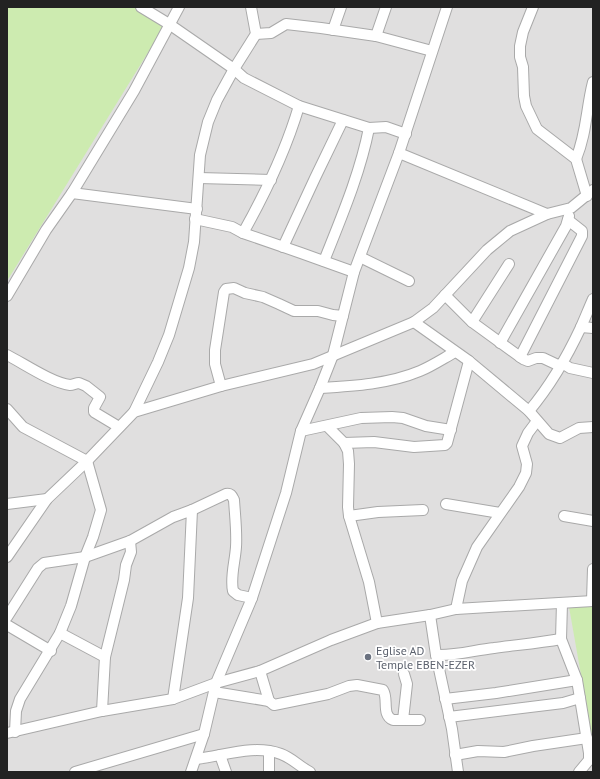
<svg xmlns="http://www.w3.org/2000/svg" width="600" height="779" font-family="'PT Sans',sans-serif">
	<rect width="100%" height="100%" fill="#f2efe9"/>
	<!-- residential -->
	<rect fill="#e0dfdf" x="7" y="7" width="586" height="765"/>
	<!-- grass -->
	<g fill="#cdebb0">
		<path d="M7,7H136L165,25L7,281Z"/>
		<path d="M593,602V743L569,607Z"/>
	</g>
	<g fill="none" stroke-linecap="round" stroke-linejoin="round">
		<!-- minor casing -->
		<g stroke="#a9a9a9" stroke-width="12">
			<g id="minor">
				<path d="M141,7L169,24L234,69L244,78L299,106L369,128L386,127L406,134"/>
				<path d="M533,7L523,32L520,46V57L523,67L524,96L526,106L537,129L576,159L587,196"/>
				<path d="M333,30L341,7"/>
				<path d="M256,34L271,33L286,24L321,28L376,36L432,51"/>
				<path d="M376,36L386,7"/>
				<path d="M399,153L547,214"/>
				<path d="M576,159C587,132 586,109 593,82"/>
				<path d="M199,178L271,180"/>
				<path d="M72,193L197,209"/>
				<path d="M195,219L232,227L243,233L301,253L354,272"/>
				<path d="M243,233C266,192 286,150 299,106"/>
				<path d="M283,247L315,178L343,120"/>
				<path d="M360,257L409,281"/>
				<path d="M324,261C341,218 360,174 369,128"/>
				<path d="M445,295L472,322L523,359L528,361L536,358H543L560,366"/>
				<path d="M7,296L46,230L72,193L134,91L179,7"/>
				<path d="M414,322L469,361L529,411L549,434L560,438L579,428L593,427"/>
				<path d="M472,322L509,264"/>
				<path d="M581,327L593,328"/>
				<path d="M500,343L566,226L569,216"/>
				<path d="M7,355C23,363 52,383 70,385C73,385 76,383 79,383L86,386L100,397L94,408V412L119,427"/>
				<path d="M520,357L582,236V231L568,220"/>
				<path d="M562,363L570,368L593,373"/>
				<path d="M221,386L215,364V350L224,292L226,289L234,288L245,293L263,297L279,304L294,311H318L333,315L343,316"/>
				<path d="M320,388C354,386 389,384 420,371C432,366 444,358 455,352"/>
				<path d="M7,409L23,427L87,461L101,510L93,537L85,557L71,606L60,633L20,699L16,711L15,732"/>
				<path d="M529,411C550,386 567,357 581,327C585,318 589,308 593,299"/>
				<path d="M134,412L158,362L169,335L189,268L194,242L200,155L208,122L217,100L234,69L256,34L251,7"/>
				<path d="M327,426L344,443L348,451L349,464L348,507L349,516L369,582L377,623"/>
				<path d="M301,431L361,418L392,417L403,418L426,426L451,430"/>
				<path d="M344,443L374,442L414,447L445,445L447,443L469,361"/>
				<path d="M7,504L47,499"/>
				<path d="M446,504L500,513"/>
				<path d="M192,510L226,494C231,493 232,496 234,500C235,516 237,532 236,547C235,562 230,577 233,591L238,595L252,598"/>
				<path d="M349,516L378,512L423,510"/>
				<path d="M564,516L593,521"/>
				<path d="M7,557L47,499L87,461L134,412L221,386L313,364L414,322L433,308L487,250L510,231L547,214L571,208L593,190"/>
				<path d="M592,601L593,569"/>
				<path d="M562,603L561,639L577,680L589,753V760L579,772"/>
				<path d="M456,609L462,581L477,547L519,487L526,473L527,464L522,446L528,433L537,421"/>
				<path d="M430,615L436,655L452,729L458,772"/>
				<path d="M7,617L38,568L44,563L85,557L130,541L173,517L192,510L188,598L173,699"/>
				<path d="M7,625L51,651"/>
				<path d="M60,633L105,657"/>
				<path d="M436,655C456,656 475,650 494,648C516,645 539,643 561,639"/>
				<path d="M260,671L269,701L274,705L328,694L349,686L357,685L383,690C389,699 381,715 393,720H420"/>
				<path d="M214,692L269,701"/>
				<path d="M445,699L496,693L577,680"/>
				<path d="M102,711L105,657L124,580L126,565L131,552L130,541"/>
				<path d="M449,717L563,703L580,698"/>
				<path d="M403,720L407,684L404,674"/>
				<path d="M7,733L102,711L173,699L216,683L260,671L331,640L377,623L430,615L456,609L593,601"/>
				<path d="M220,755L226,772"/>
				<path d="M455,755L478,751L504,752L533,746L587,738"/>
				<path d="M196,759C224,756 253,744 281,754C292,758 300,767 310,772"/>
				<path d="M75,772L204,734"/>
				<path d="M191,772L204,734L216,683L252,598L286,493L301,431L320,388L333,355L354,272L399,153L447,7"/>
				<path d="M269,772V751"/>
			</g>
		</g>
		<!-- minor -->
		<use href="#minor" stroke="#fff" stroke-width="10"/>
	</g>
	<!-- markers -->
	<circle fill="#6b7280" stroke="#fff" stroke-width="1.5" cx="368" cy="657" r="4"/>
	<g text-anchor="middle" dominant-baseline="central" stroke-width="3.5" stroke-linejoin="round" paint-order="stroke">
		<!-- worship labels -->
		<g font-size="12" fill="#5b616d" stroke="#fff" text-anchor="start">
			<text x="376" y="650">Eglise AD<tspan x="376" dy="14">Temple EBEN-EZER</tspan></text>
		</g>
	</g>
	<!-- border -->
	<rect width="600" height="779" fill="none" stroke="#222222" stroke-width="16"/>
</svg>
